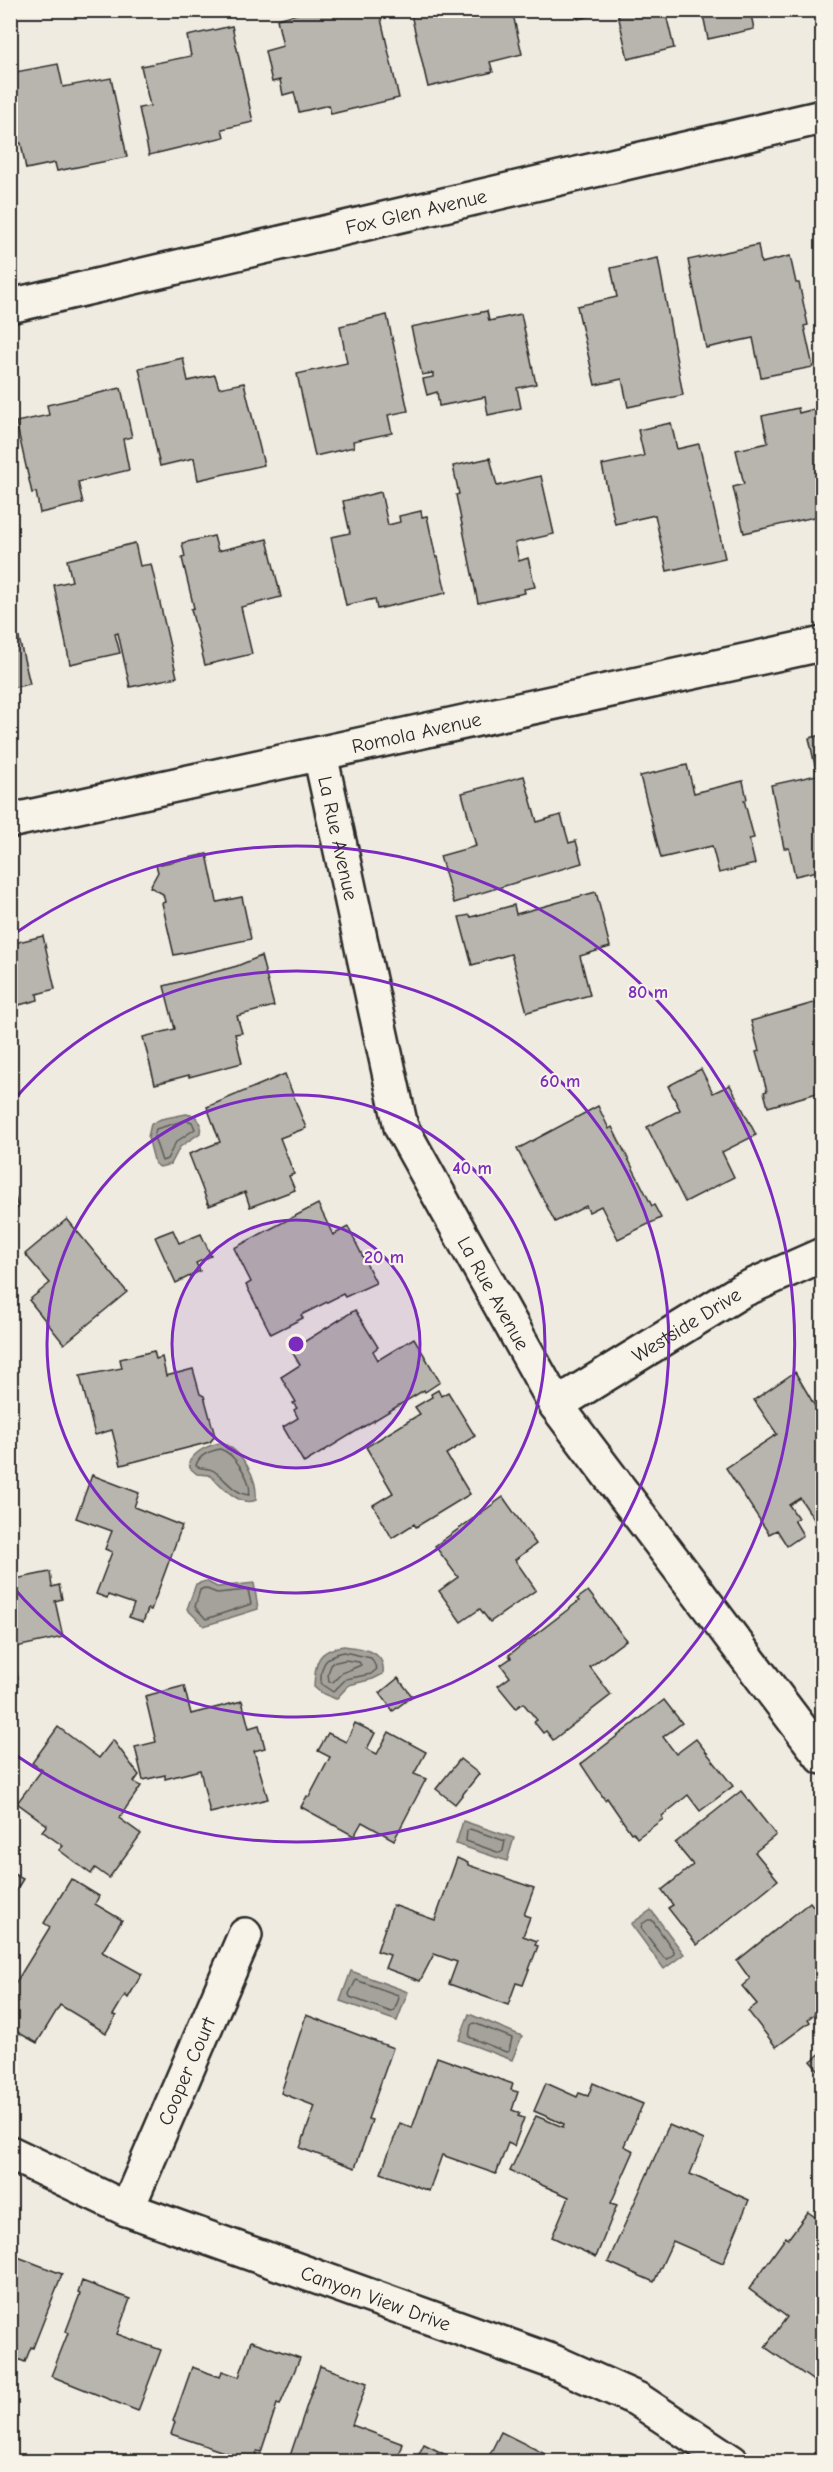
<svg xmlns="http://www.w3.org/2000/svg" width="833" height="2472" font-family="'Comic Neue',sans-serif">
	<rect width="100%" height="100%" fill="#efebe0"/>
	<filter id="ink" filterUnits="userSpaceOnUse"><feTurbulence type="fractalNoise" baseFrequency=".0167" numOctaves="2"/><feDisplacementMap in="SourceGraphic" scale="12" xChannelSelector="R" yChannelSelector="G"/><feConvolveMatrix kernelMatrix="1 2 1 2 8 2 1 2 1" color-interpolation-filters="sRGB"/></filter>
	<g filter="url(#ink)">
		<!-- water -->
		<g fill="#a4a29a" stroke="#74726e" stroke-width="1.5">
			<path d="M186,1114L195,1116L201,1124L200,1133L180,1147L171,1164L160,1167L155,1164L148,1137L151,1124L161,1119Z"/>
			<path d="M220,1443C242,1449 258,1478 256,1500C239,1508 221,1484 209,1475L197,1474L190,1468L189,1462C197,1450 207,1446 220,1443Z"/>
			<path d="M206,1581L217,1587L254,1583L258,1609L204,1626L187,1609L196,1584Z"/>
			<path d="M344,1646C362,1648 386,1650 383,1674L373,1679L349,1685L336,1699L320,1692L314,1687C315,1662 317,1650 344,1646Z"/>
			<path d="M463,1821L514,1838L507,1861L456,1844Z"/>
			<path d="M651,1910L684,1954L664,1969L631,1924Z"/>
			<path d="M351,1971L408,1992L397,2021L340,2001Z"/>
			<path d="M469,2014L522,2036L512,2060L459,2040Z"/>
		</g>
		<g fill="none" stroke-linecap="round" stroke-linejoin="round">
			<!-- shore -->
			<g stroke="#5b5b57" stroke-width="1.5">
				<path d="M186,1120L192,1122L195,1129L176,1142L167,1159L162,1161L154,1137L156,1129Z"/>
				<path d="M220,1449C234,1453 253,1481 249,1495C234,1494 226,1479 214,1471C208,1467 202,1470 196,1466C198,1455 210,1451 220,1449Z"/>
				<path d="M204,1588L217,1593L248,1590L251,1604L206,1619L195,1607L200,1590Z"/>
				<path d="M344,1652L371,1658L377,1669L371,1674L346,1679L333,1692L321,1684C320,1666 325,1655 344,1652Z"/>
				<path d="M345,1660L359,1662L361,1665L342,1673L333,1682H329L328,1673L332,1663Z"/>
				<path d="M470,1829L505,1841L503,1851L500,1853L466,1841L467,1831Z"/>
				<path d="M648,1920H652L674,1951V1954L667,1959L664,1958L641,1928L642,1924Z"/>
				<path d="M356,1980L398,1995L399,1998L394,2011L391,2012L350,1997L349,1994Z"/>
				<path d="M474,2023L512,2038L509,2051L506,2052L469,2037L471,2025Z"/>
			</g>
		</g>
		<!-- building -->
		<g fill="#b8b5ae" stroke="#2b2b2b" stroke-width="1.5">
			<path d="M312,10H379L399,98L331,114L329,105L299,112L294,92L283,95L280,80L272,82L265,51L283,46L277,19Z"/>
			<path d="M410,10H512L522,54L490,62L493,72L428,87Z"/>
			<path d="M576,10H613L578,19Z"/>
			<path d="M617,10H665L674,48L628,59Z"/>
			<path d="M702,10H750L754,29L708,39Z"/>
			<path d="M232,26L253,122L222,129L224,137L149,155L139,108L150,106L141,66L191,56L187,36Z"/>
			<path d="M58,64L63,87L111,78L127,157L57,171L55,163L26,169L21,143H17L10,112V73Z"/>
			<path d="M758,245L761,263L790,256L796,283H799L808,325L804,326L813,367L761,377L753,338L706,348L688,260Z"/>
			<path d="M658,258L683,395L628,407L622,379L595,385L577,306L617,297L611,268Z"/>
			<path d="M487,311L489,321L521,314L536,384L517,388L521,408L488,415L485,397L439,406L437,392L427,395L423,379L433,377V373L422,375L411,327Z"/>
			<path d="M387,315L408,411L388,415L392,433L353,441L354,447L315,456L297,374L347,363L340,326Z"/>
			<path d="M183,358L188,381L215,375L219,388L244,383L264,465L198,480L194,458L160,466L139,368Z"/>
			<path d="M121,388L132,437L123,439L129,470L78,482L83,503L40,513L36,492L32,493L16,422L49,415L47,405Z"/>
			<path d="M822,407V505L817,506L819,516L744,533L733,487L744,484L736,450L768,443L762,416L798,408L799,413Z"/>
			<path d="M671,423L677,449L699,444L725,558L667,571L655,515L615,524L602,465L644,456L638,430Z"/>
			<path d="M490,458L497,486L541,476L554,534L515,543L519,561L528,558L535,587L524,589L525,593L478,603L456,495L459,494L453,466Z"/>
			<path d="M381,492L388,525L400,522L399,516L421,511L422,517L427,516L436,558L438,557L446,593L377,609L375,599L346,605L331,537L350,533L343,501Z"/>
			<path d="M214,536L218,551L267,539L281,597L241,607L252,654L205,665L191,609L194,608L182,558L185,557L182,543Z"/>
			<path d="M135,543L140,566L151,564L177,677L130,687L118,633L115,634L120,653L70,664L54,585L72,581L67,560Z"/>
			<path d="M10,601L30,684L10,688Z"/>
			<path d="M822,735V870L795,876L789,848H784L771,785L817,775L809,738Z"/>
			<path d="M687,765L694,793L743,781L747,799L744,800L754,838L749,839L755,864L719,873L712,846L661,858L640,776Z"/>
			<path d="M524,776L537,822L561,815L569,843L576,841L582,863L467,897V899L454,903L440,856L476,846L462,793Z"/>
			<path d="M207,854L217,902L242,897L251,939L174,955L162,903L165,902L163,894L150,887L158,872L156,865Z"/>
			<path d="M596,892L610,947L580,956L590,995L527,1012L511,954L472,965L459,917L470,915L471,917L514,905L516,914Z"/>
			<path d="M43,936L55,989L37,994L38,1000L19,1005L16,995L10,996V944Z"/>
			<path d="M261,956L274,1006L237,1016L242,1033L235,1034L242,1063L189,1077V1075L155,1084L143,1037L175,1029L164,986L237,966Z"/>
			<path d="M817,1002L822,1021V1113L817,1093L768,1107L764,1092L767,1091L756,1052L759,1051L751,1021Z"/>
			<path d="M701,1069L713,1093L730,1085L756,1135L722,1152L734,1177L685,1202L647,1127L680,1110L668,1086Z"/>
			<path d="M285,1074L306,1128L280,1138L294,1174L289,1176L295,1190L250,1207L245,1192L209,1206L189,1154L220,1142L207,1107Z"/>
			<path d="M598,1106L609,1129L612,1127L652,1206L654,1205L661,1218L618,1239L601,1206L589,1212L586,1206L555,1222L517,1149Z"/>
			<path d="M10,1178L18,1208L10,1210Z"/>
			<path d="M318,1204L333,1235L348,1227L376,1283L345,1297L343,1294L301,1315L303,1318L271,1334L246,1285L251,1282L234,1248Z"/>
			<path d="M67,1219L127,1292L64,1344L29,1300L50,1283L25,1254Z"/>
			<path d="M173,1230L179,1243L201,1234L211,1256L196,1263L200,1271L176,1283L155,1237Z"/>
			<path d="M355,1310L378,1347L373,1351L378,1360L414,1338L440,1382L425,1392L424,1390L304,1463L283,1427L298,1418L294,1410L297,1408L293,1403L296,1402L281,1377L300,1365L291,1350Z"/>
			<path d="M154,1351L156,1359L162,1357L166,1376L193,1369L200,1394L204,1396L215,1436L210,1442L121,1465L112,1430L95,1435L80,1376L122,1368L120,1359Z"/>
			<path d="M795,1372L822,1418V1422L816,1426L822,1436V1526L820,1528L800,1498L789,1505L798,1518L794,1520L803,1535L787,1546L777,1530L769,1534L726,1468L777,1434L754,1400Z"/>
			<path d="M438,1390L441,1396L448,1392L475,1436L446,1454L470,1494L416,1527L414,1524L392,1538L373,1505L393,1493L366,1447L420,1414L415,1407L432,1397L431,1394Z"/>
			<path d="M92,1475L139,1493L134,1507L182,1526L151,1610L148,1609L143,1622L129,1617L134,1604L108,1595L107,1598L96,1594L112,1552L105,1549L112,1531L76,1518Z"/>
			<path d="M503,1497L536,1544L515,1560L536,1590L490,1622L480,1609L461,1622L439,1591L458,1577L435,1546Z"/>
			<path d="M50,1572L52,1587L59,1585L62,1599L55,1601L63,1637L11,1648L18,1678L10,1679V1580Z"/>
			<path d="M588,1591L626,1640L590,1667L611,1695L553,1740L546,1731L543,1733L534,1722L537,1720L523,1703L516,1708L498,1686L510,1677L501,1665L511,1658L509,1655L579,1601L577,1599Z"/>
			<path d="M398,1678L412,1696L393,1711L380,1693Z"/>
			<path d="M184,1686L191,1714L242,1701L249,1728L259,1725L265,1748L254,1751L268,1799L210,1813L200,1770L165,1779V1775L143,1780L135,1747L156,1742L145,1696Z"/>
			<path d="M664,1700L682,1723L663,1737L676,1754L696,1739L733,1786L700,1811L688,1795L662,1816L663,1819L637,1838L633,1832L631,1833L607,1798L605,1800L581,1764Z"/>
			<path d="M355,1723L375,1733L367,1749L377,1754L389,1732L426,1752L414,1774L426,1779L394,1840L362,1822L354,1836L301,1807L307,1796L309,1797L330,1757L318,1751L328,1733L346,1742Z"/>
			<path d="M58,1727L99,1758L113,1740L139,1775L134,1782L141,1786L119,1818L141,1834L109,1878L95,1868L91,1874L59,1850L63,1846L42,1831L47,1825L17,1803L42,1770L32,1763Z"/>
			<path d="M460,1759L479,1774L455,1804L436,1789Z"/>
			<path d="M741,1791L776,1835L755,1852L778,1880L697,1945L668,1908L673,1905L662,1890L693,1865L675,1843Z"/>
			<path d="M457,1858L468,1863V1865L534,1888L524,1915L530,1917L523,1936L537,1941L535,1945L538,1946L523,1985L516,1983L508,2005L449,1984L457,1962L434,1954L420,1981L385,1968L390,1955L377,1951L393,1905L435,1920Z"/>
			<path d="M10,1872L23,1879L10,1900Z"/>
			<path d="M71,1879L99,1896L95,1904L122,1920L102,1952L142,1974L128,1998L125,1995L113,2015L116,2016L106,2033L60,2005L37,2043L10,2028V1992L50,1927L44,1923Z"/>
			<path d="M810,1902L822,1918L821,1947L822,2008L808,2019L810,2022L776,2047L748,2011L757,2004L742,1986L750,1979L737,1961Z"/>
			<path d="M306,2015L393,2048L368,2119L372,2120L355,2168L300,2148L315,2106L281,2093Z"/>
			<path d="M822,2052V2075L811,2061Z"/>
			<path d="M437,2057L513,2084L511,2090L518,2092L512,2110L520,2113L518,2116L524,2118L514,2146L508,2143L496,2174L442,2155L429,2191L381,2173L400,2123L412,2128Z"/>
			<path d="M546,2083L577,2097L579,2093L588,2096L593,2083L643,2104L624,2146L634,2151L611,2203L617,2205L596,2257L552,2237L569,2197L510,2171L536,2116L563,2127L564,2124L534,2111Z"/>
			<path d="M669,2125L704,2140L690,2174L749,2200L723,2263L673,2241L654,2282L608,2262Z"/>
			<path d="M808,2212L822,2222V2383L821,2386L765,2347L787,2317L749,2289L786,2237L788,2239Z"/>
			<path d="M10,2254L62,2274L33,2348L31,2347L25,2362L10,2356Z"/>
			<path d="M82,2281L130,2299L117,2334L161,2350L138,2411L51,2376L68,2333L66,2331L80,2294L78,2293Z"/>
			<path d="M251,2341L300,2358L280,2405L277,2404L261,2452L257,2451L253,2462L171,2434L175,2422L173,2421L192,2367L220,2377L222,2371L239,2377Z"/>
			<path d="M320,2366L367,2383L352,2425L403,2444L397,2462H288Z"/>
			<path d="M501,2432L547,2455L543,2462H486Z"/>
			<path d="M424,2444L460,2462H415Z"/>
		</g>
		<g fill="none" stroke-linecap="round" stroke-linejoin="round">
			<!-- minor casing -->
			<g stroke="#2b2b2b" stroke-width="38">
				<g id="minor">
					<path id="s1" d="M10,306L822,117"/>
					<path id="s2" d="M320,754L401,1127L556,1405L822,1757"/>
					<path id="s3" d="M10,821L822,644"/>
					<path id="s4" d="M556,1405L741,1291L822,1255"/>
					<path id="s5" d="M10,2153L127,2209L554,2362L637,2399L732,2462"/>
					<path id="s6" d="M127,2209L245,1935"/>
				</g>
			</g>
			<!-- minor -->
			<use href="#minor" stroke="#f7f3e8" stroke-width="33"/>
		</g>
	</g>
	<!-- distance rings -->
	<circle cx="296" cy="1344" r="124" fill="#7b2cbf" fill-opacity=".12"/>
	<g fill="none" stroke="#7b2cbf" stroke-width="3">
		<circle cx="296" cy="1344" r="124"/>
		<circle cx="296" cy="1344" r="249"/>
		<path d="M12 1102A373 373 0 1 1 12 1586"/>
		<path d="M14 934A498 498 0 1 1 14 1754"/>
	</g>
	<g text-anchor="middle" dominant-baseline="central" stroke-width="4.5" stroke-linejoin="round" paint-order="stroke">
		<!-- street labels -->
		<g font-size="20" fill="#2b2b2b" stroke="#f7f3e8">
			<text stroke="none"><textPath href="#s1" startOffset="417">Fox Glen Avenue</textPath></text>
			<text stroke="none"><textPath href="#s3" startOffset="416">Romola Avenue</textPath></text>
			<text stroke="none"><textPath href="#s2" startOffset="86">La Rue Avenue</textPath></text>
			<text stroke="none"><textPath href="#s2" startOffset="572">La Rue Avenue</textPath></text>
			<text stroke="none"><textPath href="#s4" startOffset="153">Westside Drive</textPath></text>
			<text stroke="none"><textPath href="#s6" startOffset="150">Cooper Court</textPath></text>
			<text stroke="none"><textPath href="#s5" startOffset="394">Canyon View Drive</textPath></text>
		</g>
	</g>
	<circle cx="296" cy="1344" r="9" fill="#7b2cbf" stroke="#f7f3e8" stroke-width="3"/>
	<g font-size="18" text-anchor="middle" font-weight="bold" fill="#7b2cbf" stroke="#f7f3e8" stroke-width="4.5" stroke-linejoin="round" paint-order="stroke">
		<text x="648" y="998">80 m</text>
		<text x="560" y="1087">60 m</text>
		<text x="472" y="1174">40 m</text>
		<text x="384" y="1263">20 m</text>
	</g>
	<!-- margin -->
	<rect width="833" height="2472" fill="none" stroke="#f7f3e8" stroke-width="36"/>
	<rect x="18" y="18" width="797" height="2436" fill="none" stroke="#2b2b2b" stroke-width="2" filter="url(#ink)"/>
</svg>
